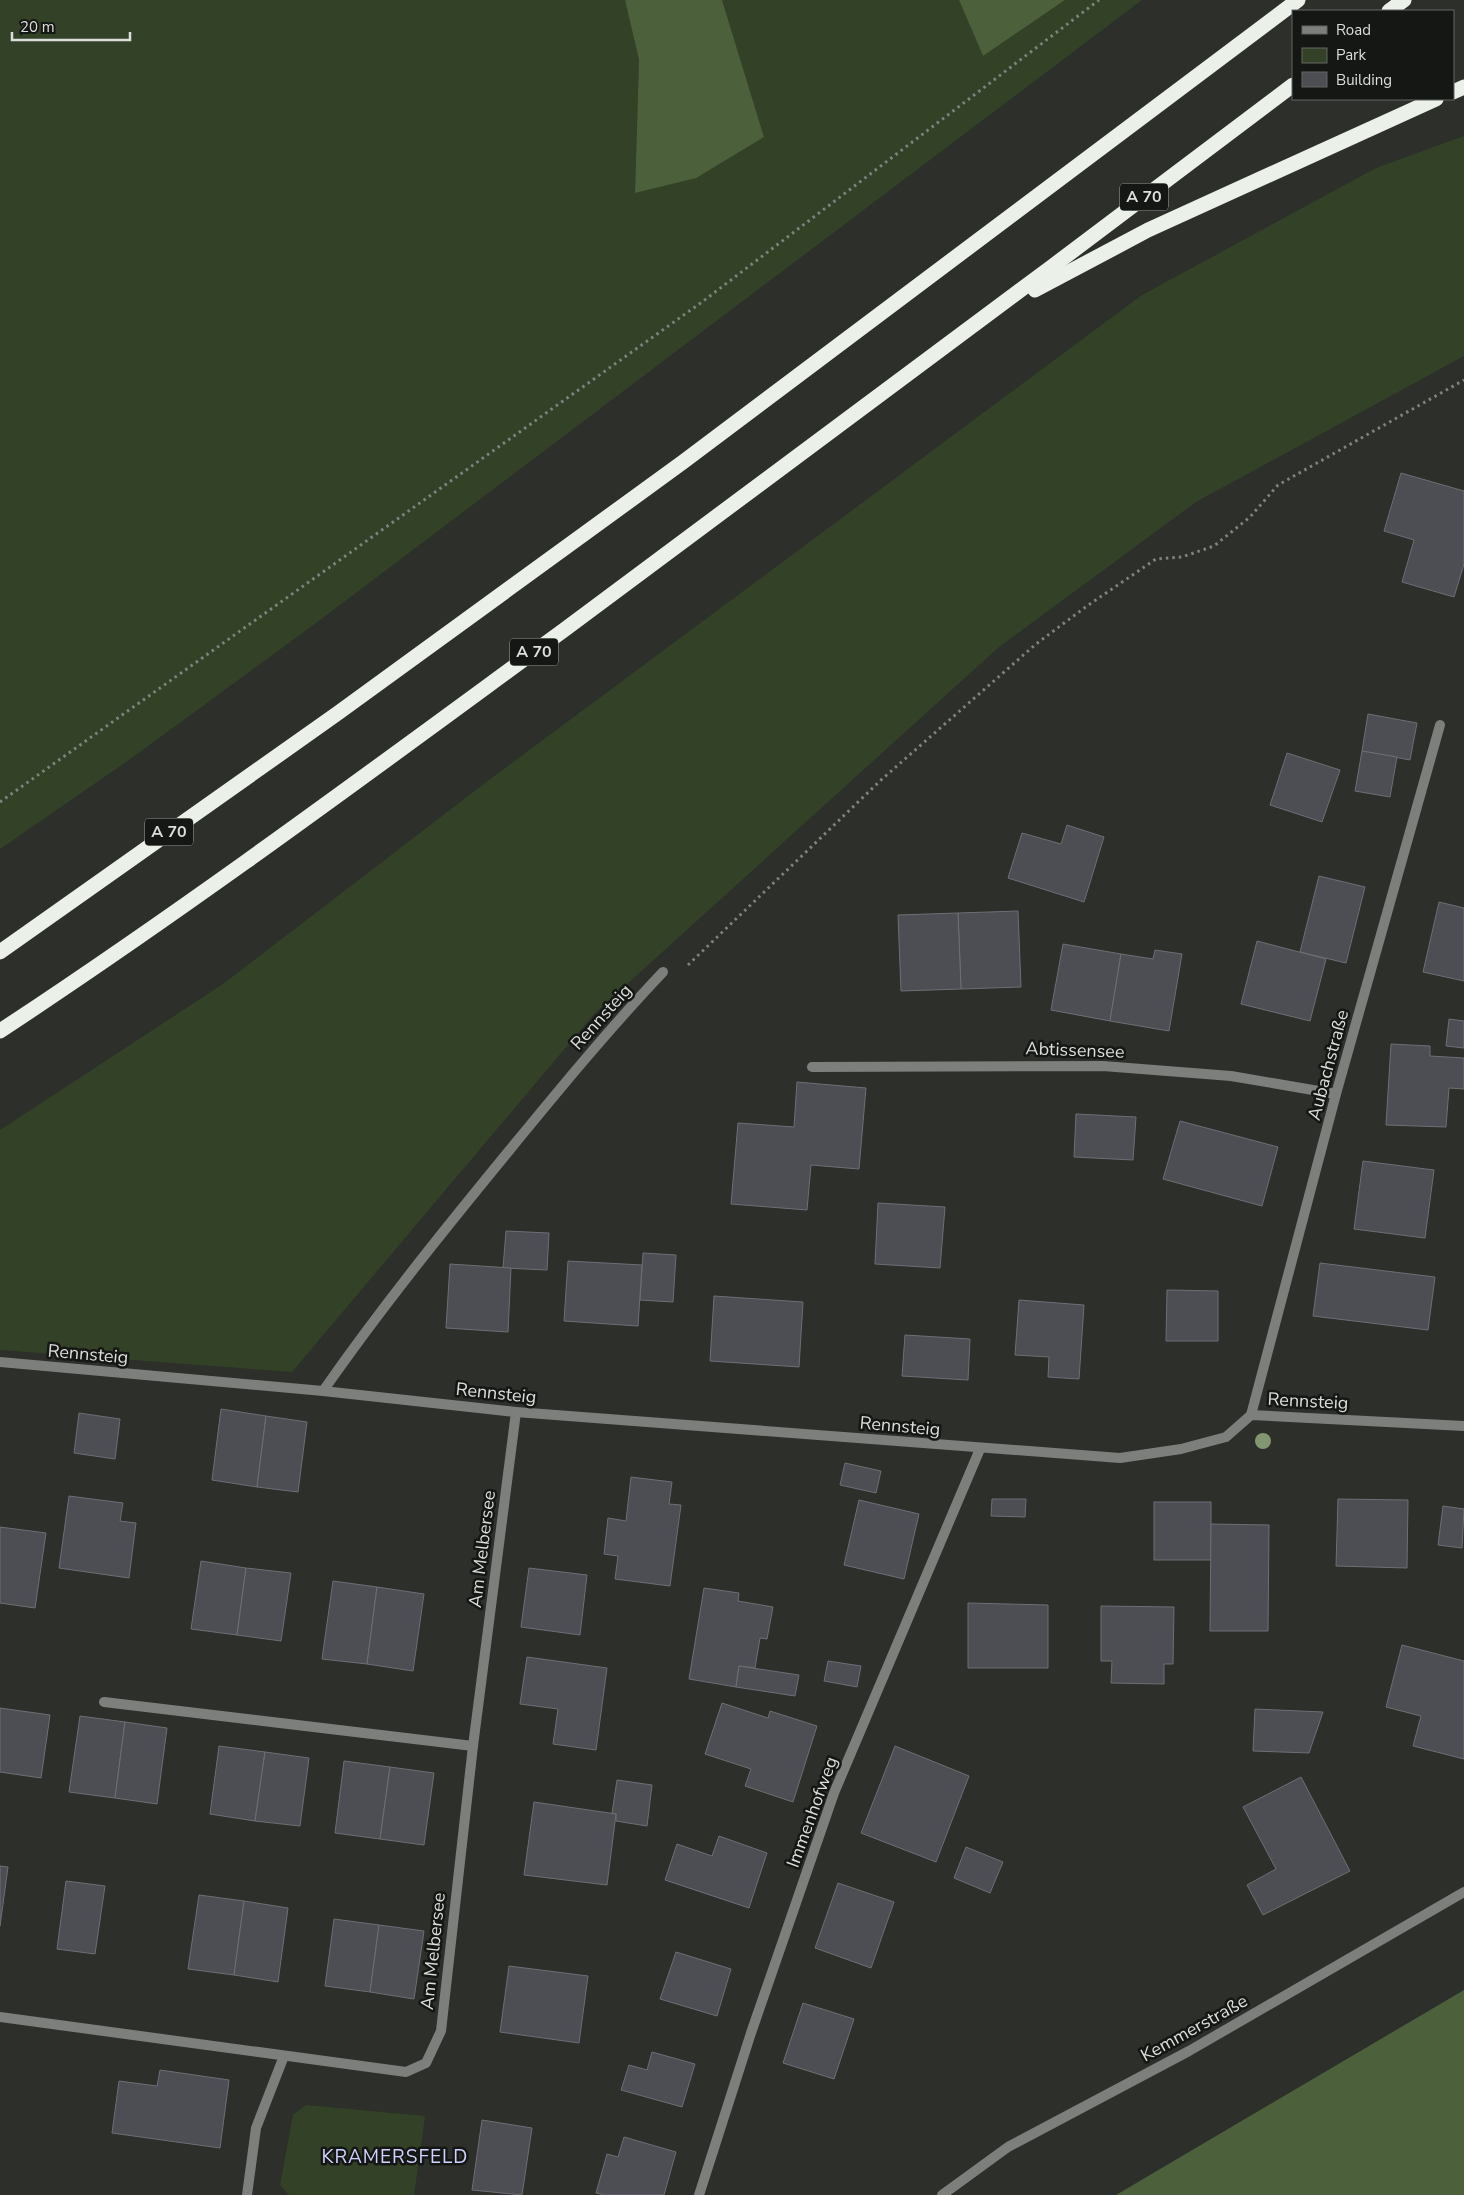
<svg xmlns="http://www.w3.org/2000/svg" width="1464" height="2195" font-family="'Nunito Sans',sans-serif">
	<rect width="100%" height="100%" fill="#2c2f2a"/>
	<!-- green -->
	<g fill="#334227">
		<path d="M0,0H625L639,60L635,192L764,137L722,0H959L983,56L1065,0H1142L316,623L129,760L0,849Z"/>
		<path d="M1464,136V356L1196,502L999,647L594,1014L292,1372L0,1350V1130L223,984L485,783L1142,295L1376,168Z"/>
		<path d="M306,2105L425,2116L414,2195H289L280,2185L293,2115Z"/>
	</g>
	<!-- forest -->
	<g fill="#4b603b">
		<path d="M625,0H722L764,137L696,178L635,193L639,60Z"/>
		<path d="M959,0H1065L983,56Z"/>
		<path d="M1464,1990V2195H1116Z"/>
	</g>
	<!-- building -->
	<g fill="#4d4d54" stroke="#6e6f76">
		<path d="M1401,473L1464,491V564L1454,597L1402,582L1414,540L1384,531Z"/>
		<path d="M1368,714L1417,723L1410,760L1362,751Z"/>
		<path d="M1362,751L1397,757L1390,797L1355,791Z"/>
		<path d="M1287,753L1340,770L1322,822L1270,805Z"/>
		<path d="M1067,825L1104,837L1084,902L1008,878L1022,833L1061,844Z"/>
		<path d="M1319,876L1365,887L1346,963L1300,952Z"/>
		<path d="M1439,902L1464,908V981L1423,972Z"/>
		<path d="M1018,911L1021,987L961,989L958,913Z"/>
		<path d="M958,913L961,989L901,991L898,915Z"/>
		<path d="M1257,941L1326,959L1310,1021L1241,1004Z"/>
		<path d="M1063,944L1121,954L1110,1021L1051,1010Z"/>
		<path d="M1155,950L1182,954L1169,1031L1110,1021L1121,954L1153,959Z"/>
		<path d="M1449,1019L1464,1021V1048L1446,1046Z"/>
		<path d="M1391,1044L1430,1046V1056L1464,1058V1089L1449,1088L1446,1127L1386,1125Z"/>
		<path d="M797,1082L866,1088L859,1169L811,1165L807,1210L731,1204L738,1123L794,1127Z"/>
		<path d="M1076,1114L1136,1117L1133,1160L1074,1157Z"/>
		<path d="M1180,1121L1278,1147L1262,1206L1163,1179Z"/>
		<path d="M1363,1161L1434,1170L1425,1238L1354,1229Z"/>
		<path d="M878,1203L945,1207L940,1268L875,1264Z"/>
		<path d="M506,1231L549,1233L547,1270L503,1268Z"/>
		<path d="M643,1253L676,1255L673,1302L640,1300Z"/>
		<path d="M568,1261L642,1265L638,1326L564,1321Z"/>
		<path d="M1320,1263L1435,1277L1428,1330L1313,1316Z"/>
		<path d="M450,1264L511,1268L508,1332L446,1328Z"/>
		<path d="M1167,1290L1218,1291V1341H1166Z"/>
		<path d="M714,1296L803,1302L799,1367L710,1361Z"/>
		<path d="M1019,1300L1084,1305L1079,1379L1048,1377L1049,1357L1015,1355Z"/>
		<path d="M905,1335L970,1339L968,1380L902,1376Z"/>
		<path d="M221,1409L266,1416L257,1487L212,1480Z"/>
		<path d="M79,1413L120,1419L115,1459L74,1453Z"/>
		<path d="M266,1416L307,1422L298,1492L257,1487Z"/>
		<path d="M845,1463L881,1471L876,1493L840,1485Z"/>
		<path d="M631,1477L672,1482L669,1504L681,1505L670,1586L615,1579L618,1556L604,1554L608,1518L626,1521Z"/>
		<path d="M69,1496L123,1503L120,1521L136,1523L129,1578L59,1568Z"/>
		<path d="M992,1499H1026L1025,1517L991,1516Z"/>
		<path d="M1338,1499L1408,1500L1407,1568L1336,1566Z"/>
		<path d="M859,1500L919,1514L904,1579L844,1565Z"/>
		<rect x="1154" y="1502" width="57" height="58"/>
		<path d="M1443,1506L1464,1509L1462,1548L1438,1545Z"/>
		<path d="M1211,1524L1269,1525L1268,1631H1210Z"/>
		<path d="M0,1527L46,1533L35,1608L0,1603Z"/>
		<path d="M201,1561L246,1568L237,1635L191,1629Z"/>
		<path d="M246,1568L291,1573L281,1641L237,1635Z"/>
		<path d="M529,1568L587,1575L580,1635L521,1627Z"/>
		<path d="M333,1581L377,1587L367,1664L322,1659Z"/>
		<path d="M377,1587L424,1594L413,1671L367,1664Z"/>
		<path d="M704,1588L739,1593L738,1601L773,1607L767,1639L760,1638L755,1668L739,1666L736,1687L689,1679Z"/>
		<path d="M968,1603L1048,1605V1668H968Z"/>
		<path d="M1101,1606L1174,1607L1173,1664H1164V1684L1111,1683L1112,1661H1101Z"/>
		<path d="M1402,1645L1464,1661V1759L1413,1746L1421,1716L1386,1707Z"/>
		<path d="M527,1657L607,1668L596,1750L553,1744L558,1709L520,1704Z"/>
		<path d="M828,1661L861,1666L857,1687L824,1681Z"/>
		<path d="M739,1666L799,1675L795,1696L736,1687Z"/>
		<path d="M722,1703L768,1718L770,1711L817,1726L793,1802L745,1786L751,1769L705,1754Z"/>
		<path d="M0,1708L50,1715L41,1778L0,1772Z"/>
		<path d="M1255,1709L1323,1712L1309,1753L1253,1751Z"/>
		<path d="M80,1716L125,1722L115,1798L69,1792Z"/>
		<path d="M125,1722L167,1728L157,1804L115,1798Z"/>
		<path d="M219,1746L265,1752L255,1821L210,1814Z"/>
		<path d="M895,1746L969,1776L936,1862L861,1833Z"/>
		<path d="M265,1752L309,1758L300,1826L255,1821Z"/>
		<path d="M344,1761L390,1767L380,1839L335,1833Z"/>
		<path d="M390,1767L434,1773L424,1845L380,1839Z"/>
		<path d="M1301,1777L1350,1871L1263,1915L1247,1885L1276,1869L1243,1807Z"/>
		<path d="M617,1780L652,1785L647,1826L616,1821V1814L612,1813Z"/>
		<path d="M534,1802L616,1814L607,1885L524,1875Z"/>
		<path d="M719,1836L767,1853L749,1908L665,1880L677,1844L712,1856Z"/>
		<path d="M966,1847L1003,1862L990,1893L954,1878Z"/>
		<path d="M0,1866L8,1867L0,1926Z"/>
		<path d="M66,1881L105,1886L95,1954L57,1949Z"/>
		<path d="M838,1883L894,1902L871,1968L815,1948Z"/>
		<path d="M199,1895L244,1901L234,1975L188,1969Z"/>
		<path d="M244,1901L288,1908L278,1982L234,1975Z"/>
		<path d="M334,1919L379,1925L370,1992L325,1986Z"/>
		<path d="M379,1925L424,1931L414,1999L370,1992Z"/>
		<path d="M676,1952L731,1969L717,2016L660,1999Z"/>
		<path d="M509,1966L588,1976L579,2043L500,2032Z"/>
		<path d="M803,2003L854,2019L834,2079L783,2063Z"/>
		<path d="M652,2052L695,2064L682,2107L621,2090L629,2065L647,2070Z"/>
		<path d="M160,2070L229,2080L220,2148L112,2133L119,2081L157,2086Z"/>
		<path d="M482,2120L532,2128L522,2195L472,2190Z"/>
		<path d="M624,2137L676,2152L664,2195H604L596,2193L607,2154L618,2157Z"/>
	</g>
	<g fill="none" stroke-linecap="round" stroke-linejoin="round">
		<!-- path -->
		<g stroke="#7f827e" stroke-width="3" stroke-dasharray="2.5 4" stroke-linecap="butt">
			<path d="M0,802L702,302L1099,0"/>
			<path d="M688,965L881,780L1036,644L1087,606L1156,559L1182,557L1214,546L1250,517L1278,485L1464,380"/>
		</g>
		<!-- service -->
		<g stroke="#7d7f7c" stroke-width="10">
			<path d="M323,1391C381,1308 444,1230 508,1152C558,1091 608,1030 663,972"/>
			<path d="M104,1702L473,1746"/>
		</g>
		<!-- minor -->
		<g stroke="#7d7f7c" stroke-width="10">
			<path d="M812,1067L1103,1066L1231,1076L1336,1094"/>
			<path d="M0,1362L323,1391L516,1412L1120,1458L1181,1449L1226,1437L1251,1415L1464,1426"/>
			<path d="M1251,1415L1336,1094L1440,725"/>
			<path d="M0,2017L406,2072L426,2063L441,2031L473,1746L516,1412"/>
			<path d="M247,2195L256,2128L284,2056"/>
			<path d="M699,2195L751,2033L834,1793L980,1449"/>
			<path d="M942,2195L1008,2147L1189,2051L1464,1892"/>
		</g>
		<!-- motorway -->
		<g stroke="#ebf0e8" stroke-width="15">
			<path d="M1389,11L1404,0"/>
			<path d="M1453,92L1464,87"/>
			<path d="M1035,290L1148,230L1436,99"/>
			<path d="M0,952L338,713L683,462L1298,0"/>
			<path d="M0,1031C193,904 378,766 564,630C808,450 1051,268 1293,85"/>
		</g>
	</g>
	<!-- trees -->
	<circle fill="#819671" cx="1263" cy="1441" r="8"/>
	<g text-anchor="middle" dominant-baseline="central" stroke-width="5" stroke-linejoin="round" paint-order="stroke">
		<!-- shield labels -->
		<g fill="#151714" stroke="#a0a29f" stroke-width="1">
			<rect x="1120" y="183.5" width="48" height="27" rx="4"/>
			<rect x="510" y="638.5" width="48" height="27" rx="4"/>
			<rect x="145" y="818.5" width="48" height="27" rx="4"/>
		</g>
		<g font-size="16" font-weight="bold" fill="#dcdedb">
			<text x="1144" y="197">A 70</text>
			<text x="534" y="652">A 70</text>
			<text x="169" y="832">A 70</text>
		</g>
		<!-- street labels -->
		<g font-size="18" fill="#dcdedb" stroke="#151714">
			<text transform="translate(601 1017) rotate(-48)">Rennsteig</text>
			<text transform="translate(1075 1050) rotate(2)">Abtissensee</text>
			<text transform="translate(1328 1065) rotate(-75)">Aubachstraße</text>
			<text transform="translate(88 1354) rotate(5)">Rennsteig</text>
			<text transform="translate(496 1393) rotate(6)">Rennsteig</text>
			<text transform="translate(1308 1401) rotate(3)">Rennsteig</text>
			<text transform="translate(900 1426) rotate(5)">Rennsteig</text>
			<text transform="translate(482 1549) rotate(-83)">Am Melbersee</text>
			<text transform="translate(812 1812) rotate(-70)">Immenhofweg</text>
			<text transform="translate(433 1951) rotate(-84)">Am Melbersee</text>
			<text transform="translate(1194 2028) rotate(-29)">Kemmerstraße</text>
		</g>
		<!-- neighbourhood labels -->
		<g font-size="19" letter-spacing="1" fill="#d1d3ff" stroke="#151714">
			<text x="395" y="2157">KRAMERSFELD</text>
		</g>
	</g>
	<!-- legend -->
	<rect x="1292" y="10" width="162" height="90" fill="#151714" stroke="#656764"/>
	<rect x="1302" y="26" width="25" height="8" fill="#7d7f7c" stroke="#656764"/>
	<text x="1336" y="35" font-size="15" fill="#dcdedb">Road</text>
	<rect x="1302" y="48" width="25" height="15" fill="#334227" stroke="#656764"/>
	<text x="1336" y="60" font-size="15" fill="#dcdedb">Park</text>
	<rect x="1302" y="72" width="25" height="15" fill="#4d4d54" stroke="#656764"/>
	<text x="1336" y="85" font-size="15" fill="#dcdedb">Building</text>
	<!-- scale -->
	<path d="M12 32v8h118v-8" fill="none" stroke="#dcdedb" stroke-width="2.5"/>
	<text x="20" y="32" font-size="15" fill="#dcdedb" stroke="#151714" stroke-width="4" paint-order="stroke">20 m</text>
</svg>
